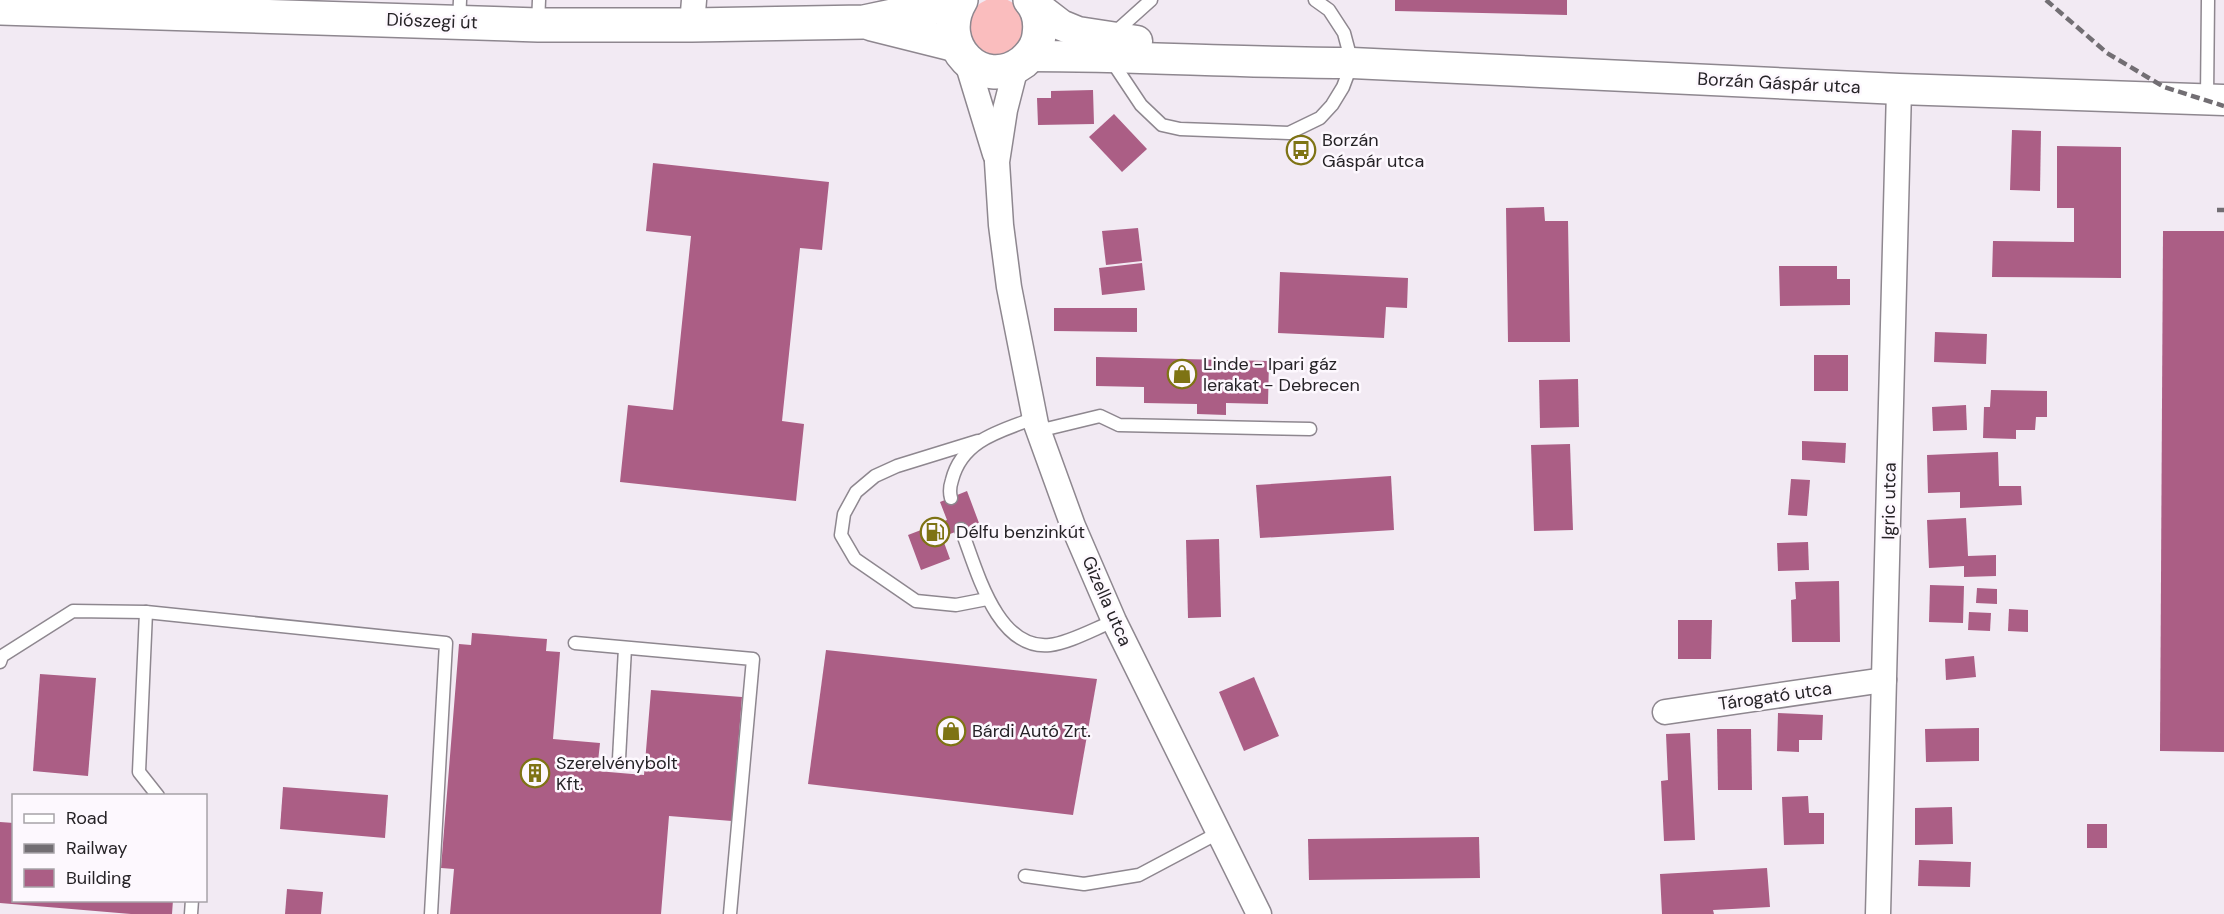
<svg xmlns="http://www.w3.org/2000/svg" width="2224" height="914" font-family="'DM Sans',sans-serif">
	<rect width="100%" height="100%" fill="#f2eaf3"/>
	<!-- green -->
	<circle fill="#fabdbe" cx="997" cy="27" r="29"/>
	<!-- building -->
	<g fill="#ab5e85">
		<path d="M1395,0H1567V15L1395,11Z"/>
		<path d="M1093,90L1094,124L1038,125L1037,98H1051V91Z"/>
		<path d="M1114,114L1147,149L1122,172L1089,137Z"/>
		<path d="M2012,130L2041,131L2040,191L2010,190Z"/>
		<path d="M2057,146L2121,147V278L1992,277L1993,241L2074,242V208H2057Z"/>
		<path d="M653,163L829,182L822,250L800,248L782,421L804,424L796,501L620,482L628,405L673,410L691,236L646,231Z"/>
		<path d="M1544,207L1545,221H1568L1570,342H1508L1506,208Z"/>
		<path d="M1138,228L1142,261L1106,265L1102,231Z"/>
		<path d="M2163,231H2224V752L2160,751Z"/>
		<path d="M1142,263L1145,290L1102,295L1099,268Z"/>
		<path d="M1779,266H1837V279H1850V305L1780,306Z"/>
		<path d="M1280,272L1408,278L1407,308L1386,307L1384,338L1278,333Z"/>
		<path d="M1054,308H1137V332L1054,331Z"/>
		<path d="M1935,332L1987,334L1986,364L1934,362Z"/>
		<rect x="1814" y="355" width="34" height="36"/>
		<path d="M1096,357L1269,361L1268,404L1226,403V415L1197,414V404L1144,403V387L1096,386Z"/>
		<path d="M1578,379L1579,427L1540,428L1539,380Z"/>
		<path d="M1991,390L2047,391V417H2036L2035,430H2016V439L1983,438L1984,407H1990Z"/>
		<path d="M1966,405L1967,430L1933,431L1932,407Z"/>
		<path d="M1802,441L1846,443L1845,463L1802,460Z"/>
		<path d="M1570,444L1573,530L1534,531L1531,445Z"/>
		<path d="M1998,452L1999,486H2021L2022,505L1960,508V492L1928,493L1927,455Z"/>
		<path d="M1391,476L1394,530L1260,538L1256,485Z"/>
		<path d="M1791,479L1810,480L1807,516L1788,515Z"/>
		<path d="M967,491L979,523L942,537L950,559L921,570L908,535L947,520L940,502Z"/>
		<path d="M1966,518L1968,556L1996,555V576L1964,577V566L1929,568L1927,520Z"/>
		<path d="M1219,539L1221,617L1188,618L1186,540Z"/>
		<path d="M1808,542L1809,570L1778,571L1777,543Z"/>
		<path d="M1839,581L1840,642H1792L1791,600L1796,599L1795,582Z"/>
		<path d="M1930,585L1964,586L1963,623L1929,622Z"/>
		<path d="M1977,588L1997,589V604L1976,603Z"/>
		<path d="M2009,609L2028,610V632L2008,631Z"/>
		<path d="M1969,612L1991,613L1990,631L1968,630Z"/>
		<path d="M1678,620H1712L1711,659H1678Z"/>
		<path d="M472,633L547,639L546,651L560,652L553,739L600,743L597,771L644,775L651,690L742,697L732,821L669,816L661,914H450L454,869L441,868L459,644L471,645Z"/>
		<path d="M826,650L1097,679L1073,815L808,784Z"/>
		<path d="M1974,656L1976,677L1946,680L1945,659Z"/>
		<path d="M40,674L96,678L88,776L33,771Z"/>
		<path d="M1254,677L1279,736L1244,751L1219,692Z"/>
		<path d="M1778,713L1823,715L1822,740H1799V752L1777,751Z"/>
		<path d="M1979,728V761L1926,762L1925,729Z"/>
		<path d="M1717,729H1751L1752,790H1718Z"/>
		<path d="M1690,733L1695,840L1664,841L1661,781L1668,780L1666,734Z"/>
		<path d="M283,787L388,795L385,838L280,829Z"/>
		<path d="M1808,796L1809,813H1824V844L1784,845L1782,797Z"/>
		<path d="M1952,807L1953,844L1915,845V808Z"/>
		<path d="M0,822L14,823V900H173L172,914H131L0,903Z"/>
		<rect x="2087" y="824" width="20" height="24"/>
		<path d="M1479,837L1480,878L1309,880L1308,839Z"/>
		<path d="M1919,860L1971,862L1970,887L1918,886Z"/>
		<path d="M1767,868L1770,907L1713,910L1714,914H1662L1660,874Z"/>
		<path d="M287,889L323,892L321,914H285Z"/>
	</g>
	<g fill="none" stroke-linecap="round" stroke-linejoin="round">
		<!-- service casing -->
		<g stroke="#8e878f" stroke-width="15">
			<g id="service">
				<path d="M459,22L460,0"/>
				<path d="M538,23L539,0"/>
				<path d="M1112,35L1151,0"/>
				<path d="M1111,60L1141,105L1162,125L1180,129L1289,133L1320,118L1332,105L1343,87L1352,63L1344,33L1329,10L1315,0"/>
				<path d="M2207,98L2208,0"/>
				<path d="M1038,431L1100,416L1119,425L1310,429"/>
				<path d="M978,441L897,466L875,476L856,492L844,514L841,535L855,559L916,601L956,605L987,599"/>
				<path d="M951,498C949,491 950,486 952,480C962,440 1000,431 1035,418"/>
				<path d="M961,529C976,567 996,651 1050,645C1069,643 1096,628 1114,621"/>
				<path d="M146,612L139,772L158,796"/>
				<path d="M575,643L753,659L730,914"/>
				<path d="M0,662L2,656L73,611L146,612L446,643L431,914"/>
				<path d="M619,759L625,648"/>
				<path d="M1025,876L1084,884L1139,875L1220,832"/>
				<path d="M191,914L192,900"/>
			</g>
		</g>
		<!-- minor casing -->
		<g stroke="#8e878f" stroke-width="27">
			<g id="minor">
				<path d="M692,25L694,0"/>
				<path d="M966,59L995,154"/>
				<path d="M1016,67L1005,110L997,162L1001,225L1009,287L1036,424L1073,526L1114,621L1259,914"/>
				<path d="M1665,712L1884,680"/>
				<path d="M1878,914L1899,89"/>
			</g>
		</g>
		<!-- tertiary casing -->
		<g stroke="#8e878f" stroke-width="33">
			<g id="tertiary">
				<path d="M1035,5L1061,25L1078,32L1137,41"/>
				<path d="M1030,56C1137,56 1245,63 1352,63L1899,89L2224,100"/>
			</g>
		</g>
		<!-- secondary casing -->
		<g stroke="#8e878f" stroke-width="36">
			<g id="secondary">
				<path d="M961,0C934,45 982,93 1023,62C1031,55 1038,46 1039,35C1041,22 1039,10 1030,0"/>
				<path d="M0,8L538,25H692L864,22L935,7L955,0"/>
				<path d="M872,24L956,45"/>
			</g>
		</g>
		<!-- service -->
		<use href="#service" stroke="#fff" stroke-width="12"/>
		<!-- minor -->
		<use href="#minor" stroke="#fff" stroke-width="24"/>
		<!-- tertiary -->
		<use href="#tertiary" stroke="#fff" stroke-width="30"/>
		<!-- secondary -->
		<use href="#secondary" stroke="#fff" stroke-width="33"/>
		<!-- rail -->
		<g stroke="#726e73" stroke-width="4.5" stroke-dasharray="9 4.5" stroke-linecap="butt">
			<path d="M2046,0L2107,53L2164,87L2224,106"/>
			<path d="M2217,210H2224"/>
		</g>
	</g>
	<!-- icons -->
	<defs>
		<g id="bus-ring" transform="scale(1.5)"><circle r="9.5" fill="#fdf8fe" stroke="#7e7314" stroke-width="1.5"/><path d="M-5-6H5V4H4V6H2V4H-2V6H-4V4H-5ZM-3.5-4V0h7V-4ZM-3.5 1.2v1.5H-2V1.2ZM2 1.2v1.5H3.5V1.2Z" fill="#7e7314"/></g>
		<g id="shop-ring" transform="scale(1.5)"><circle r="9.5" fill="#fdf8fe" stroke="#7e7314" stroke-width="1.5"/><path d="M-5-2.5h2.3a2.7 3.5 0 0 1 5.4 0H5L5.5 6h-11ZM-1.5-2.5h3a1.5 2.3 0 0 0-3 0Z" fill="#7e7314"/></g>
		<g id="fuel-ring" transform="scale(1.5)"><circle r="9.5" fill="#fdf8fe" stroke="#7e7314" stroke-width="1.5"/><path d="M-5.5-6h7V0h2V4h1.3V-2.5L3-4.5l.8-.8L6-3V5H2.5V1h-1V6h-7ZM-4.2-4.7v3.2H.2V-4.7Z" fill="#7e7314"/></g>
		<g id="building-ring" transform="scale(1.5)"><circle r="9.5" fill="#fdf8fe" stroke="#7e7314" stroke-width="1.5"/><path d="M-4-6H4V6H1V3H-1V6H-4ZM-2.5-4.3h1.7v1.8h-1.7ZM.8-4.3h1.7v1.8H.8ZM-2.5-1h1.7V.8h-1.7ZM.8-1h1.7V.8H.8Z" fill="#7e7314"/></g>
	</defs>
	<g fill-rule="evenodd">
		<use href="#bus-ring" x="1301" y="150"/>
		<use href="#shop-ring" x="1182" y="374"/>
		<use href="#fuel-ring" x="935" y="532"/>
		<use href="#shop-ring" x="951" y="731"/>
		<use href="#building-ring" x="535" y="773"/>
	</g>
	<g text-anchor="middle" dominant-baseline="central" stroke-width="5" stroke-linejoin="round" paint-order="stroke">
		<!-- street labels -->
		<g font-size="18" fill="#262327" stroke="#fdf8fe">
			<text transform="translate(432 21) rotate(2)">Diószegi út</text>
			<text transform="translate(1779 83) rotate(3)">Borzán Gáspár utca</text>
			<text transform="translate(1889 501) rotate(-89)">Igric utca</text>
			<text transform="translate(1107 601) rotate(66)">Gizella utca</text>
			<text transform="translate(1775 696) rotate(-8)">Tárogató utca</text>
		</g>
		<!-- poi labels -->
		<g font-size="18" fill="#262327" stroke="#fdf8fe" text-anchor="start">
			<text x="1322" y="140">Borzán<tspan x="1322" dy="21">Gáspár utca</tspan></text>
			<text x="1203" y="364">Linde - Ipari gáz<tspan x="1203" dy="21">lerakat - Debrecen</tspan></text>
			<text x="956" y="532">Délfu benzinkút</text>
			<text x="972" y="731">Bárdi Autó Zrt.</text>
			<text x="556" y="763">Szerelvénybolt<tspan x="556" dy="21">Kft.</tspan></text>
		</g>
	</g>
	<!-- legend -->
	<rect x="12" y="794" width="195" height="108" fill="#fdf8fe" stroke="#a7a3a8" stroke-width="1.5"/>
	<rect x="24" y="814" width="30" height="9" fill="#ffffff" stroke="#a7a3a8" stroke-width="1.5"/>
	<text x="66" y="824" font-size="18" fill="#262327">Road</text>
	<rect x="24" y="844" width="30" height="9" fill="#726e73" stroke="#a7a3a8" stroke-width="1.5"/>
	<text x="66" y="854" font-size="18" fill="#262327">Railway</text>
	<rect x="24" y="869" width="30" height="18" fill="#ab5e85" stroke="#a7a3a8" stroke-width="1.5"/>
	<text x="66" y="884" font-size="18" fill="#262327">Building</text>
</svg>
